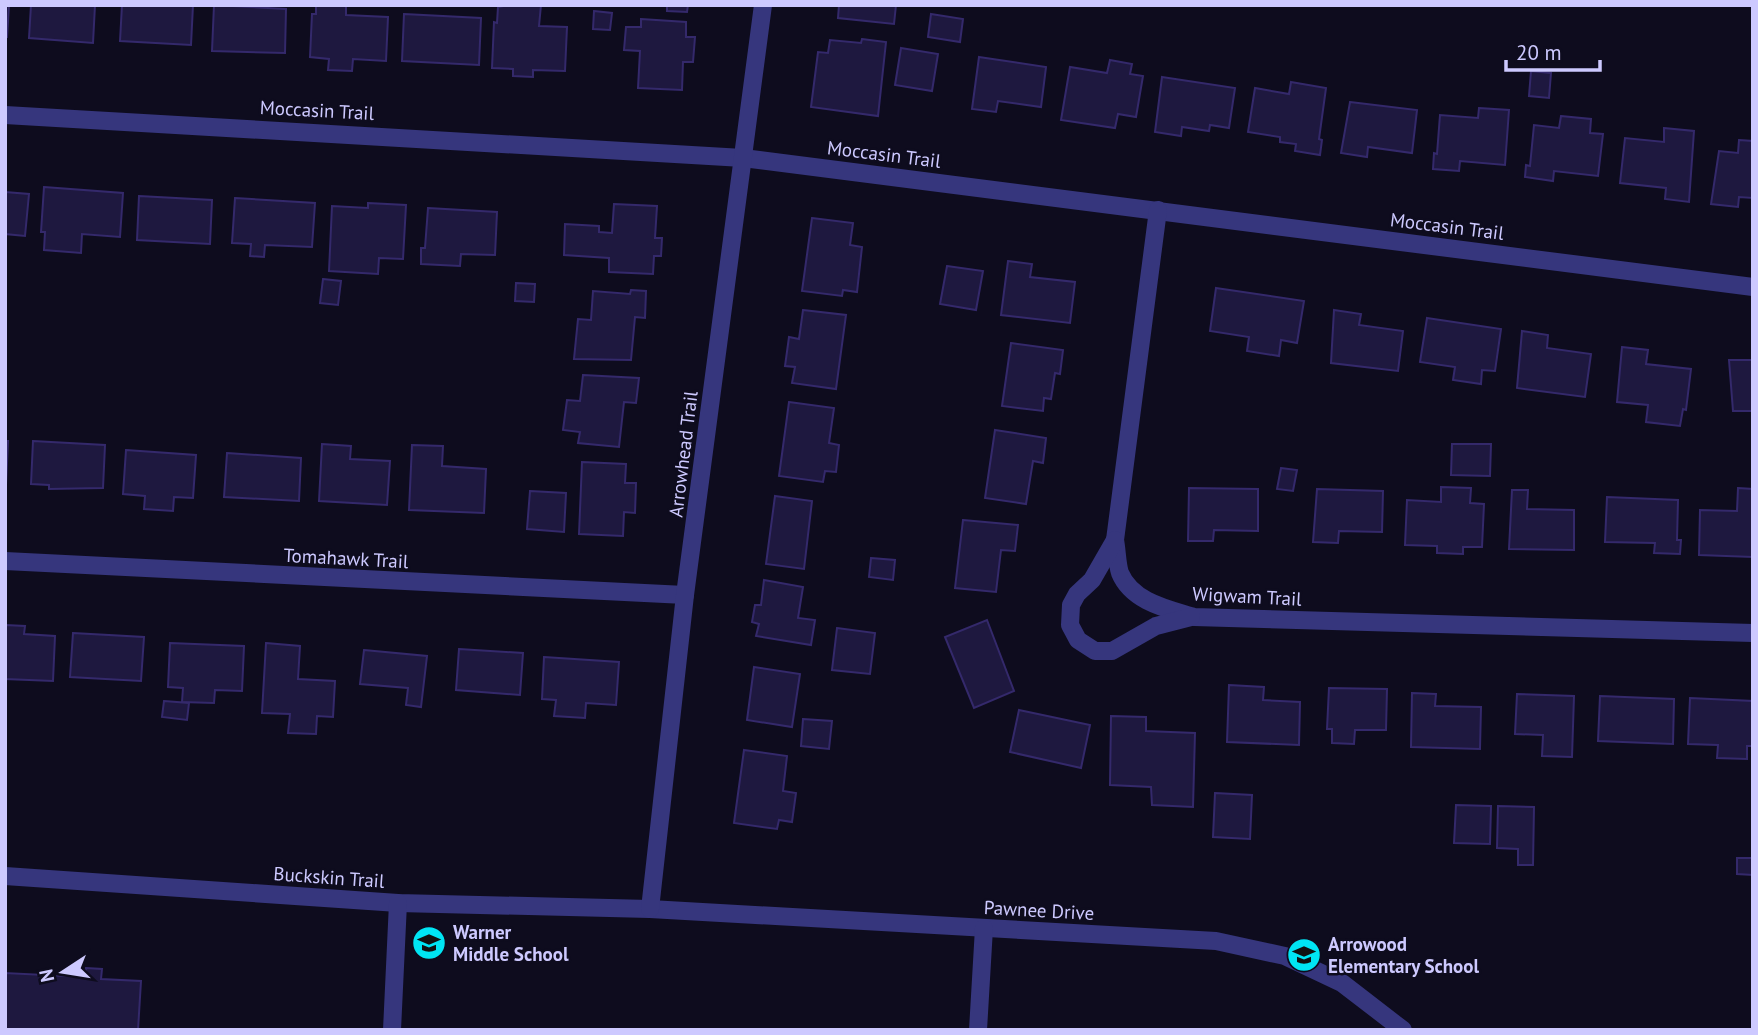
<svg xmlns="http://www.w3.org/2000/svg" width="1758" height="1035" font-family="'PT Sans',sans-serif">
	<rect width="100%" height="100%" fill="#0e0c1e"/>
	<!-- building -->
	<g fill="#1e183f" stroke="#34296b" stroke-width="2">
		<path d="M5,5H9L7,37H5Z"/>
		<path d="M31,5H95L93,43L29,38Z"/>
		<path d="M122,5H193L191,45L120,41Z"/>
		<path d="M214,5L286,9L285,53L212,51Z"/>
		<path d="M316,5H346V15L388,17L386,61L353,59L352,71L328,70L329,59L310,57L312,14H316Z"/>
		<path d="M509,5H541L539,26L567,27L565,71L533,70V77L513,76V69L492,68L494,22L497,23L498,7Z"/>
		<path d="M667,5H688L687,12L667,11Z"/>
		<path d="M839,5H896L894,24L838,18Z"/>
		<path d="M594,11L612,13L610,30L593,29Z"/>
		<path d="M404,14L481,18L479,65L402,61Z"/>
		<path d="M931,14L963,19L960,42L928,37Z"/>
		<path d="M641,19L686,22V37H695L693,62H683L682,90L638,88L640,51L624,50L626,27H641Z"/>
		<path d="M862,39L886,42L878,116L811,107L818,52L828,53L830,40L861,43Z"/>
		<path d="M901,48L938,54L932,91L895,85Z"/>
		<path d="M979,57L1046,67L1041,107L998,101L996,112L972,109Z"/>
		<path d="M1110,60L1132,64L1130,74L1143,76L1136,117L1118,114L1115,128L1061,120L1070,67L1107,73Z"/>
		<path d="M1531,71L1551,73L1549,98L1529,96Z"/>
		<path d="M1162,77L1235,88L1229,128L1210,125L1209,131L1182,127L1181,136L1155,132Z"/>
		<path d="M1291,82L1326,88L1319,139L1322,140L1320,155L1295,151L1296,144L1280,142V137L1248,132L1255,88L1289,94Z"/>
		<path d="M1350,102L1417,110L1412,153L1368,147L1367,157L1341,153Z"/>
		<path d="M1479,108L1509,110L1505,165L1460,161L1459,171L1433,169L1434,153L1437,154L1440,115L1478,118Z"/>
		<path d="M1561,116L1591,119L1590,133L1603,134L1598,176L1554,171L1553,181L1525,177L1526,165L1530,166L1534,125L1559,128Z"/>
		<path d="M1664,128L1694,131L1689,202L1665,199L1666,188L1620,183L1625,138L1664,142Z"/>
		<path d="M1739,140L1753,141V198L1739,197L1738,207L1711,204L1719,151L1738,153Z"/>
		<path d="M44,187L123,193L120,237L82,234L81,253L44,250L45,232H41Z"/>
		<path d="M5,192L29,194L25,236L5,234Z"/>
		<path d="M139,196L212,200L210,244L137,240Z"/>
		<path d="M235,198L315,203L312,247L265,245L264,257L250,256L251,244L232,243Z"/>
		<path d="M368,203L406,205L403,259L379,258L378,274L329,271L332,206L368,208Z"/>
		<path d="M614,204L657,206L655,238H662L661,256H654L653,274L609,272V258L564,255L565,224L599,226V232L612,233Z"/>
		<path d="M428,208L497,212L495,255L461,254L460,266L421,264V248H425Z"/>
		<path d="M812,218L853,223L850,245L862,247L857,292L843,290L842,296L802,291Z"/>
		<path d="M1008,261L1032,264L1030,277L1075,282L1070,323L1001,315Z"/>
		<path d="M947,266L983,271L976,310L940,304Z"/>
		<path d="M323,279L341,281L338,305L320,303Z"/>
		<path d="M516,283L535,284L534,302L515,301Z"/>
		<path d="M1216,288L1304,301L1297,343L1281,340L1279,356L1247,351L1249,337L1210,331Z"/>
		<path d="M631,290L646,291L645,318L635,317L631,360L574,359L578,319L591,320L593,291L630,294Z"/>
		<path d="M803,310L846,315L836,389L792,383L795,367L785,366L789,337L799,339Z"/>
		<path d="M1334,310L1361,314L1359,325L1403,331L1398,371L1331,363Z"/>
		<path d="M1427,318L1501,329L1495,371L1482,370L1481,384L1453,380L1455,367L1420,362Z"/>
		<path d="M1522,331L1548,335L1547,348L1591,354L1585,397L1517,388Z"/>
		<path d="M1011,343L1063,350L1060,374L1055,373L1051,399L1044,398L1043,411L1002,406Z"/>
		<path d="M1622,347L1648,350L1646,364L1691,369L1686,410L1683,409L1680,426L1646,422L1648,405L1617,402Z"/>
		<path d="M1729,360H1753V411H1733Z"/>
		<path d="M583,375L639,378L636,403L624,402L619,447L578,443L580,432L563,430L567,400L580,401Z"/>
		<path d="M789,402L834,408L829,443L839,445L836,472L825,471L823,482L779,476Z"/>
		<path d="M995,430L1046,438L1043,463L1033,461L1026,504L985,498Z"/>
		<path d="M5,441H8L6,485H5Z"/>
		<path d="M33,441L105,445L103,488L49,489V485L31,484Z"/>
		<path d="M322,444L351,446L350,459L390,461L387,505L319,501Z"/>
		<path d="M1452,444H1491L1490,476L1451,475Z"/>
		<path d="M412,445L443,446L442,466L486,469L484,513L409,510Z"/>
		<path d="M126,450L196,455L193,498L174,497L173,511L144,509L145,496L123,494Z"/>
		<path d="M227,453L301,458L299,501L224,497Z"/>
		<path d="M582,462L626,464L625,483H636L635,513L624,512L623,536L579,534Z"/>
		<path d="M1281,468L1297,470L1293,491L1277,489Z"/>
		<path d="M1441,487L1471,488L1470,503L1484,504L1482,547H1463V554L1437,553V546L1405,545L1407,500L1441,502Z"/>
		<path d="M1189,488L1258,489V531L1214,530L1213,541H1188Z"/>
		<path d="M1738,488L1753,489V557L1699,555L1700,510L1737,511Z"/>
		<path d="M1317,489L1383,491L1382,532L1339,531L1338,543L1313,542Z"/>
		<path d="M1512,490H1528L1527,509L1574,510V550L1509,549Z"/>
		<path d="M530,491L566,493L564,532L527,529Z"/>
		<path d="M775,496L812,501L804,569L766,564Z"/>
		<path d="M1607,497L1678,500L1677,540H1681L1680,554L1654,553L1655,543L1605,542Z"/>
		<path d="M963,520L1018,525L1015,551L1001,550L996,592L955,588Z"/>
		<path d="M871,558L895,560L893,580L869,577Z"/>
		<path d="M764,580L803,587L798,618L815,620L811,645L756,636L759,624L752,622L755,605H761Z"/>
		<path d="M987,620L1014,691L974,708L945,637Z"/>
		<path d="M5,625L25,626L24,634L55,636L53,681L5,679Z"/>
		<path d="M837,628L875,633L870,674L832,670Z"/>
		<path d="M73,633L144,637L141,681L70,677Z"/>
		<path d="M170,643L244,646L242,691L215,690L214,703L182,702L183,688L168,687Z"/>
		<path d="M266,643L300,646L298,679L335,681L333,717L317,716L316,734L288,733L290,714L262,713Z"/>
		<path d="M459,649L523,653L520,695L456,690Z"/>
		<path d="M364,650L427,656L421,707L406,705L408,688L360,684Z"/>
		<path d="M544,657L619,662L616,705L586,703L585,718L554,716L556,700L542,699Z"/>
		<path d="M754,667L800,674L792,727L747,720Z"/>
		<path d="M1229,685L1264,687L1263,700L1300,702L1299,745L1227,742Z"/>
		<path d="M1329,688L1387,689L1386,730H1355L1354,744L1332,743V729H1327Z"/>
		<path d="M1412,693L1436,694L1435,706L1481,707L1480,749L1411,747Z"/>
		<path d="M1517,694L1574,696L1572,757L1542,756L1543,735L1515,734Z"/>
		<path d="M1600,696L1674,699L1673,744L1598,741Z"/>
		<path d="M1690,698L1753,701V746H1747V759L1717,758L1718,745L1688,744Z"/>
		<path d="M164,701L189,703L187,720L162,717Z"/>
		<path d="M1019,710L1090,725L1081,768L1010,752Z"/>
		<path d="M1111,716L1146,717V731L1195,733L1193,807L1152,805L1151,787L1110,785Z"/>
		<path d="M803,719L832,721L829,749L801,746Z"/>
		<path d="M744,750L787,756L783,791L796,793L792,822L779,820L777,829L734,823Z"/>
		<path d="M1215,793L1252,795L1250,839L1213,837Z"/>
		<path d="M1456,805L1491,806L1490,844L1454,843Z"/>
		<path d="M1498,806L1534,807L1533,865H1518V849L1497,848Z"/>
		<path d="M1737,858H1753V875L1737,874Z"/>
		<path d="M86,968L102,969L101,979L141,981L138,1030H5V973L85,977Z"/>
	</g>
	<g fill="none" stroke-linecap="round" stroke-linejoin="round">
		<!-- minor -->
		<g stroke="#36367d" stroke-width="18">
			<path d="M5,115L743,158L1753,287"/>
			<path d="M1158,210L1115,540C1117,550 1117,564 1120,573C1132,602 1168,609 1194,617L1753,633"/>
			<path d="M1115,540L1092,580L1077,594L1071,605L1070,625L1078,640L1095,651H1112L1156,626L1191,617"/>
			<path d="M5,561L685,595"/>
			<path d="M5,876L398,903L650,909L1216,941L1285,956L1342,983L1403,1030"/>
			<path d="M650,909L685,595L763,5"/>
			<path d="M392,1030L398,903"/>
			<path d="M978,1030L984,928"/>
		</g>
	</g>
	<!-- icons -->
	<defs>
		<g id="school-disc" transform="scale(1.75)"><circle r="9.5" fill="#00e5f4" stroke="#0e0c1e"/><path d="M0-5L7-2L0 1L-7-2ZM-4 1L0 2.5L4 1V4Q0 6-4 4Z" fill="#111"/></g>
	</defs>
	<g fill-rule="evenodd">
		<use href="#school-disc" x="429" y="943"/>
		<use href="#school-disc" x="1304" y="955"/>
	</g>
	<g text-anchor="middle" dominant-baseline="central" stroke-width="5" stroke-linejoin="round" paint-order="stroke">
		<!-- street labels -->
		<g font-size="19" fill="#cdc9ff" stroke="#0e0c1e">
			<text transform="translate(317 110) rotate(3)">Moccasin Trail</text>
			<text transform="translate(884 154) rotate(7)">Moccasin Trail</text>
			<text transform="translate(1447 226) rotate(7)">Moccasin Trail</text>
			<text transform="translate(683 454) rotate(-83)">Arrowhead Trail</text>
			<text transform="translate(346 558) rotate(3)">Tomahawk Trail</text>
			<text transform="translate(1247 596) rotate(3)">Wigwam Trail</text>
			<text transform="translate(329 877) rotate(4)">Buckskin Trail</text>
			<text transform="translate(1039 910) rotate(3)">Pawnee Drive</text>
		</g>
		<!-- poi labels -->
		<g font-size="19" font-weight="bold" fill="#cdc9ff" stroke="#0e0c1e" text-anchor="start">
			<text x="453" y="932">Warner<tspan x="453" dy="22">Middle School</tspan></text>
			<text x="1328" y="944">Arrowood<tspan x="1328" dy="22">Elementary School</tspan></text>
		</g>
	</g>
	<!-- border -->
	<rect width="1758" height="1035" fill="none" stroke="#cdc9ff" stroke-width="14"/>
	<!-- north arrow -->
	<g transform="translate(63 972) rotate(258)" stroke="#0e0c1e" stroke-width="5" paint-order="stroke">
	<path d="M0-5L12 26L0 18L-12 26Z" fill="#cdc9ff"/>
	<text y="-10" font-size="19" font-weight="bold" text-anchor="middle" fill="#cdc9ff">N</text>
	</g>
	<!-- scale -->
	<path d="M1506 60v10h94v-10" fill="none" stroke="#cdc9ff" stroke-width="3.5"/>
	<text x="1516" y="60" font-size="21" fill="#cdc9ff" stroke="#0e0c1e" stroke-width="5" paint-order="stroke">20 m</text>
</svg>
